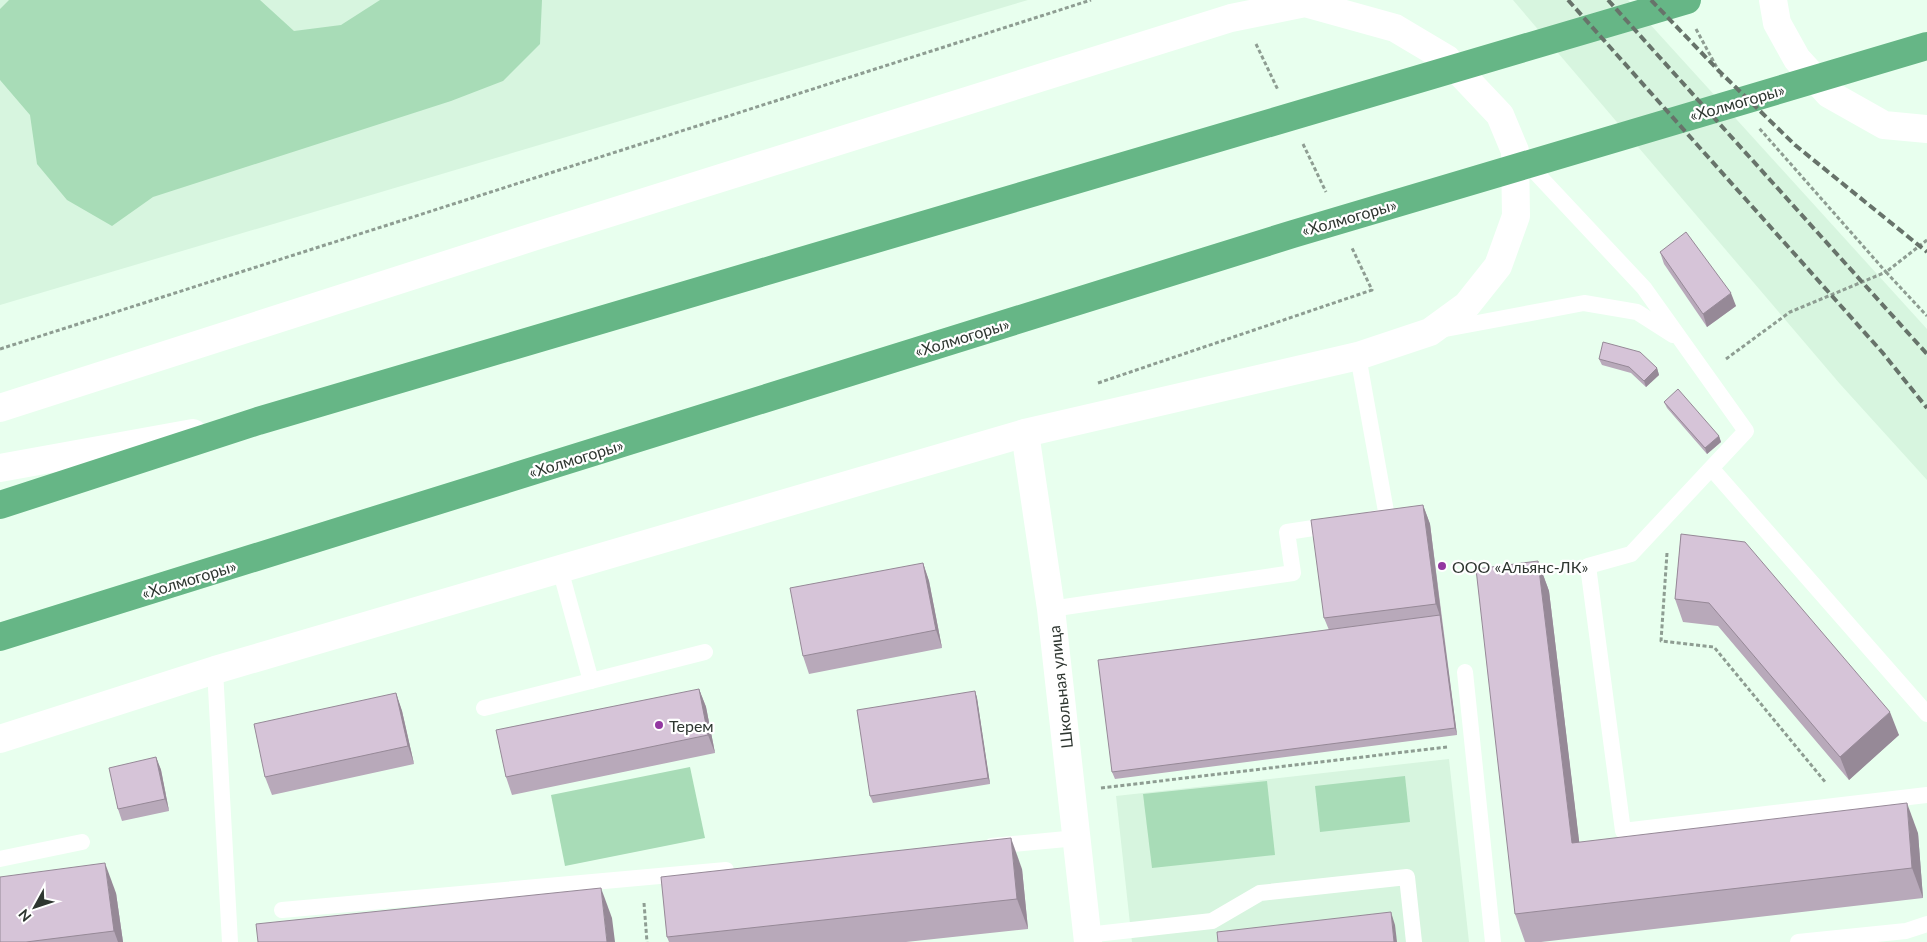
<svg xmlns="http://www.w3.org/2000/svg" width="1927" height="942" font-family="Lato,sans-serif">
	<rect width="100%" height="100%" fill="#e8ffee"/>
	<!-- built -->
	<g fill="#d7f5df">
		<path d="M0,0H1028L0,305Z"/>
		<path d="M1513,0H1628L1927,329V480L1840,384Z"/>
		<path d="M1449,759L1469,942H1132L1116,796Z"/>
	</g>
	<!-- green -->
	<g fill="#a8dcb7">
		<path d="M9,0H260L294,31L341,25L380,0H542L540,44L503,81L451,101L153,197L112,226L67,200L37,164L30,115L0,80V9Z"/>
		<path d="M690,767L705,838L565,866L551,795Z"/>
		<path d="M1405,776L1410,822L1320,832L1315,786Z"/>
		<path d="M1267,781L1275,855L1152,868L1143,794Z"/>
	</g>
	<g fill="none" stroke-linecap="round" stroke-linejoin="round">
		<!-- path -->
		<g stroke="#8e9d92" stroke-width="3" stroke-dasharray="4 2.5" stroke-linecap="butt">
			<path d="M1696,29L1722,77"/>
			<path d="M1256,44L1278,90"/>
			<path d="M1303,144L1326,192"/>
			<path d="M1927,240L1886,272L1927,316"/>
			<path d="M0,349L1091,0"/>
			<path d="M1726,359L1790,312L1886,272L1759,128"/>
			<path d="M1098,383L1372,290L1352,248"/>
			<path d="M1667,553L1661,641L1714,647L1826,783"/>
			<path d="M1101,788L1447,747"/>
			<path d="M644,903L647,942"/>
		</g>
		<!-- service -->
		<g stroke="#fff" stroke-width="16">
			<path d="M1524,160L1644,288L1746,431L1631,554L1588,566L1623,831L1927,795"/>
			<path d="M1440,330L1584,303L1637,312L1673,335"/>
			<path d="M1358,356L1387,517L1372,519"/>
			<path d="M1712,469L1927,714"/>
			<path d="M560,569L591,681"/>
			<path d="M1051,609L1293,573L1287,532L1333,525"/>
			<path d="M215,670L230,942"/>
			<path d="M1465,672L1493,942"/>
			<path d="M484,708L705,652"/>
			<path d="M992,846L1077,838"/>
			<path d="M0,859L82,842"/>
			<path d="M282,910L726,870"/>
			<path d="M1087,935L1212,921L1260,893L1407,877L1414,942"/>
			<path d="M1798,942L1906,931L1927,924"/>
		</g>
		<!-- minor -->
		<path stroke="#fff" stroke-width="28" d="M1025,433L1051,609L1088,942"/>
		<!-- tertiary -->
		<g stroke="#fff" stroke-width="28">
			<path d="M1773,0L1777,23L1797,59L1829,94L1884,125L1927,129"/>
			<path d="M0,408L536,236L1231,18L1305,3L1395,28L1447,59L1500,115L1515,151L1516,216L1498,266L1467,305L1430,332L1358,356L1025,433L215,670L0,739"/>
		</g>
		<!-- secondary -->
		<path stroke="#fff" stroke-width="28" d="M0,468L193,433"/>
		<!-- trunk -->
		<g stroke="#66b686" stroke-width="28">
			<path d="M0,505L258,421L1687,0"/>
			<path d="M0,637L1293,234L1927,46"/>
		</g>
		<!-- rail -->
		<g stroke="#67736a" stroke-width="4" stroke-dasharray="8 4" stroke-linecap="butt">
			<path d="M1568,0L1882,352L1927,408"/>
			<path d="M1608,0L1927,354"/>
			<path d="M1651,0L1719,71L1795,145L1927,252"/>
		</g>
	</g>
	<!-- wall -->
	<g fill="#b8a9ba">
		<path d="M1660,252L1736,306L1707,327L1664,264Z"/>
		<path d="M1599,359L1657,368L1659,375L1646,387L1631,373L1602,365Z"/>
		<path d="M1664,402L1719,436L1721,442L1707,454L1667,408Z"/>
		<path d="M1423,505L1430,524L1457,735L1115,779L1112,772L1329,630L1324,618Z"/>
		<path d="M1681,534L1899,735L1849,780L1718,626L1683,622L1675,599Z"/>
		<path d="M1538,561L1549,591L1579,842L1918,833L1923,898L1541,942H1525L1515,914Z"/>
		<path d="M923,563L929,581L942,648L809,674L803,656Z"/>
		<path d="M699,689L706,707L715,753L512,795L506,777Z"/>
		<path d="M975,691L977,698L990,784L873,803L870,796Z"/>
		<path d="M396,693L402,711L414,764L272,795L265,777Z"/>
		<path d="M156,757L161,770L169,811L122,821L118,809Z"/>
		<path d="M1022,869L1028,929L906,942H669L667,937Z"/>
		<path d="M116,893L123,942H0Z"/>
	</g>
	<!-- shaded-wall -->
	<g fill="#968997">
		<path d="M1731,293L1736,306L1707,327L1703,314Z"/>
		<path d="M1657,368L1659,375L1646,387L1644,381Z"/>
		<path d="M1719,436L1721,442L1707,454L1705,448Z"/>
		<path d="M1423,505L1430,524L1442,622L1436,604Z"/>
		<path d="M1538,561L1549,591L1583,873L1572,843Z"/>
		<path d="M923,563L929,581L942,648L936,630Z"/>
		<path d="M1440,615L1442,622L1457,735L1455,728Z"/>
		<path d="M699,689L706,707L715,753L708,735Z"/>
		<path d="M975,691L977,698L990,784L988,778Z"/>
		<path d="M396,693L402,711L414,764L408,746Z"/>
		<path d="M1890,712L1899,735L1849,780L1840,757Z"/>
		<path d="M156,757L161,770L169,811L165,799Z"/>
		<path d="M1907,803L1918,833L1923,898L1912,868Z"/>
		<path d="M1011,838L1022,869L1028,929L1017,899Z"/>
		<path d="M105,863L116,893L123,942H118L114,931Z"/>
		<path d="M601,888L612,918L615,942H607Z"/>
		<path d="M1391,912L1395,925L1397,942H1394Z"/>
	</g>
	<!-- building -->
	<g fill="#d6c4d8" stroke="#968997">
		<path d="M1686,232L1731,293L1703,314L1660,252Z"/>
		<path d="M1603,342L1640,352L1657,368L1644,381L1629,367L1599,359Z"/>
		<path d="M1678,389L1719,436L1705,448L1664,402Z"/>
		<path d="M1423,505L1436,604L1324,618L1311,520Z"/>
		<path d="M1681,534L1745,542L1890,712L1840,757L1709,603L1675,599Z"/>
		<path d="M1538,561L1572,843L1907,803L1912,868L1515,914L1476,569Z"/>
		<path d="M923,563L936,630L803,656L790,588Z"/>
		<path d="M1440,615L1455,728L1112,772L1098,660Z"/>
		<path d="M699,689L708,735L506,777L496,730Z"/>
		<path d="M975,691L988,778L870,796L857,710Z"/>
		<path d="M396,693L408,746L265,777L254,724Z"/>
		<path d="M156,757L165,799L118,809L109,768Z"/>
		<path d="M1011,838L1017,899L667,937L661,877Z"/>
		<path d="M105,863L114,931L26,942H0V877Z"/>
		<path d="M601,888L607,942H258L256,924Z"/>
		<path d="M1391,912L1394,942H1218L1217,932Z"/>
	</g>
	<!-- markers -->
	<g fill="#9337a1" stroke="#fff" stroke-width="2">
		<circle cx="1442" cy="566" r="5"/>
		<circle cx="659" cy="725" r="5"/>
	</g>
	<g text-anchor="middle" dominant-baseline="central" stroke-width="4.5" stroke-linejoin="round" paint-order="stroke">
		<!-- street labels -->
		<g font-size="16" fill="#2e3630" stroke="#fff">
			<text transform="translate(1737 102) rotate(-16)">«Холмогоры»</text>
			<text transform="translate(1349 217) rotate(-16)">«Холмогоры»</text>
			<text transform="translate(962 337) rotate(-17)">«Холмогоры»</text>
			<text transform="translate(576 458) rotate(-17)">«Холмогоры»</text>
			<text transform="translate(189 579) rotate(-17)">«Холмогоры»</text>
			<text transform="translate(1060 687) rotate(-96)">Школьная улица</text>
		</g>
		<!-- poi labels -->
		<g font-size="16" fill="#2e3630" stroke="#fff" text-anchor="start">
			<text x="1452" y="566">ООО «Альянс-ЛК»</text>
			<text x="669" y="725">Терем</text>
		</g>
	</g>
	<!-- north arrow -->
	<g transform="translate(35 907) rotate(230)" stroke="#ffffff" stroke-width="4" paint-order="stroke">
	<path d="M0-4L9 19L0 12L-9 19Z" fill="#2e3630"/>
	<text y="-8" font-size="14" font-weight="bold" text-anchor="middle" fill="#2e3630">N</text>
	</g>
</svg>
